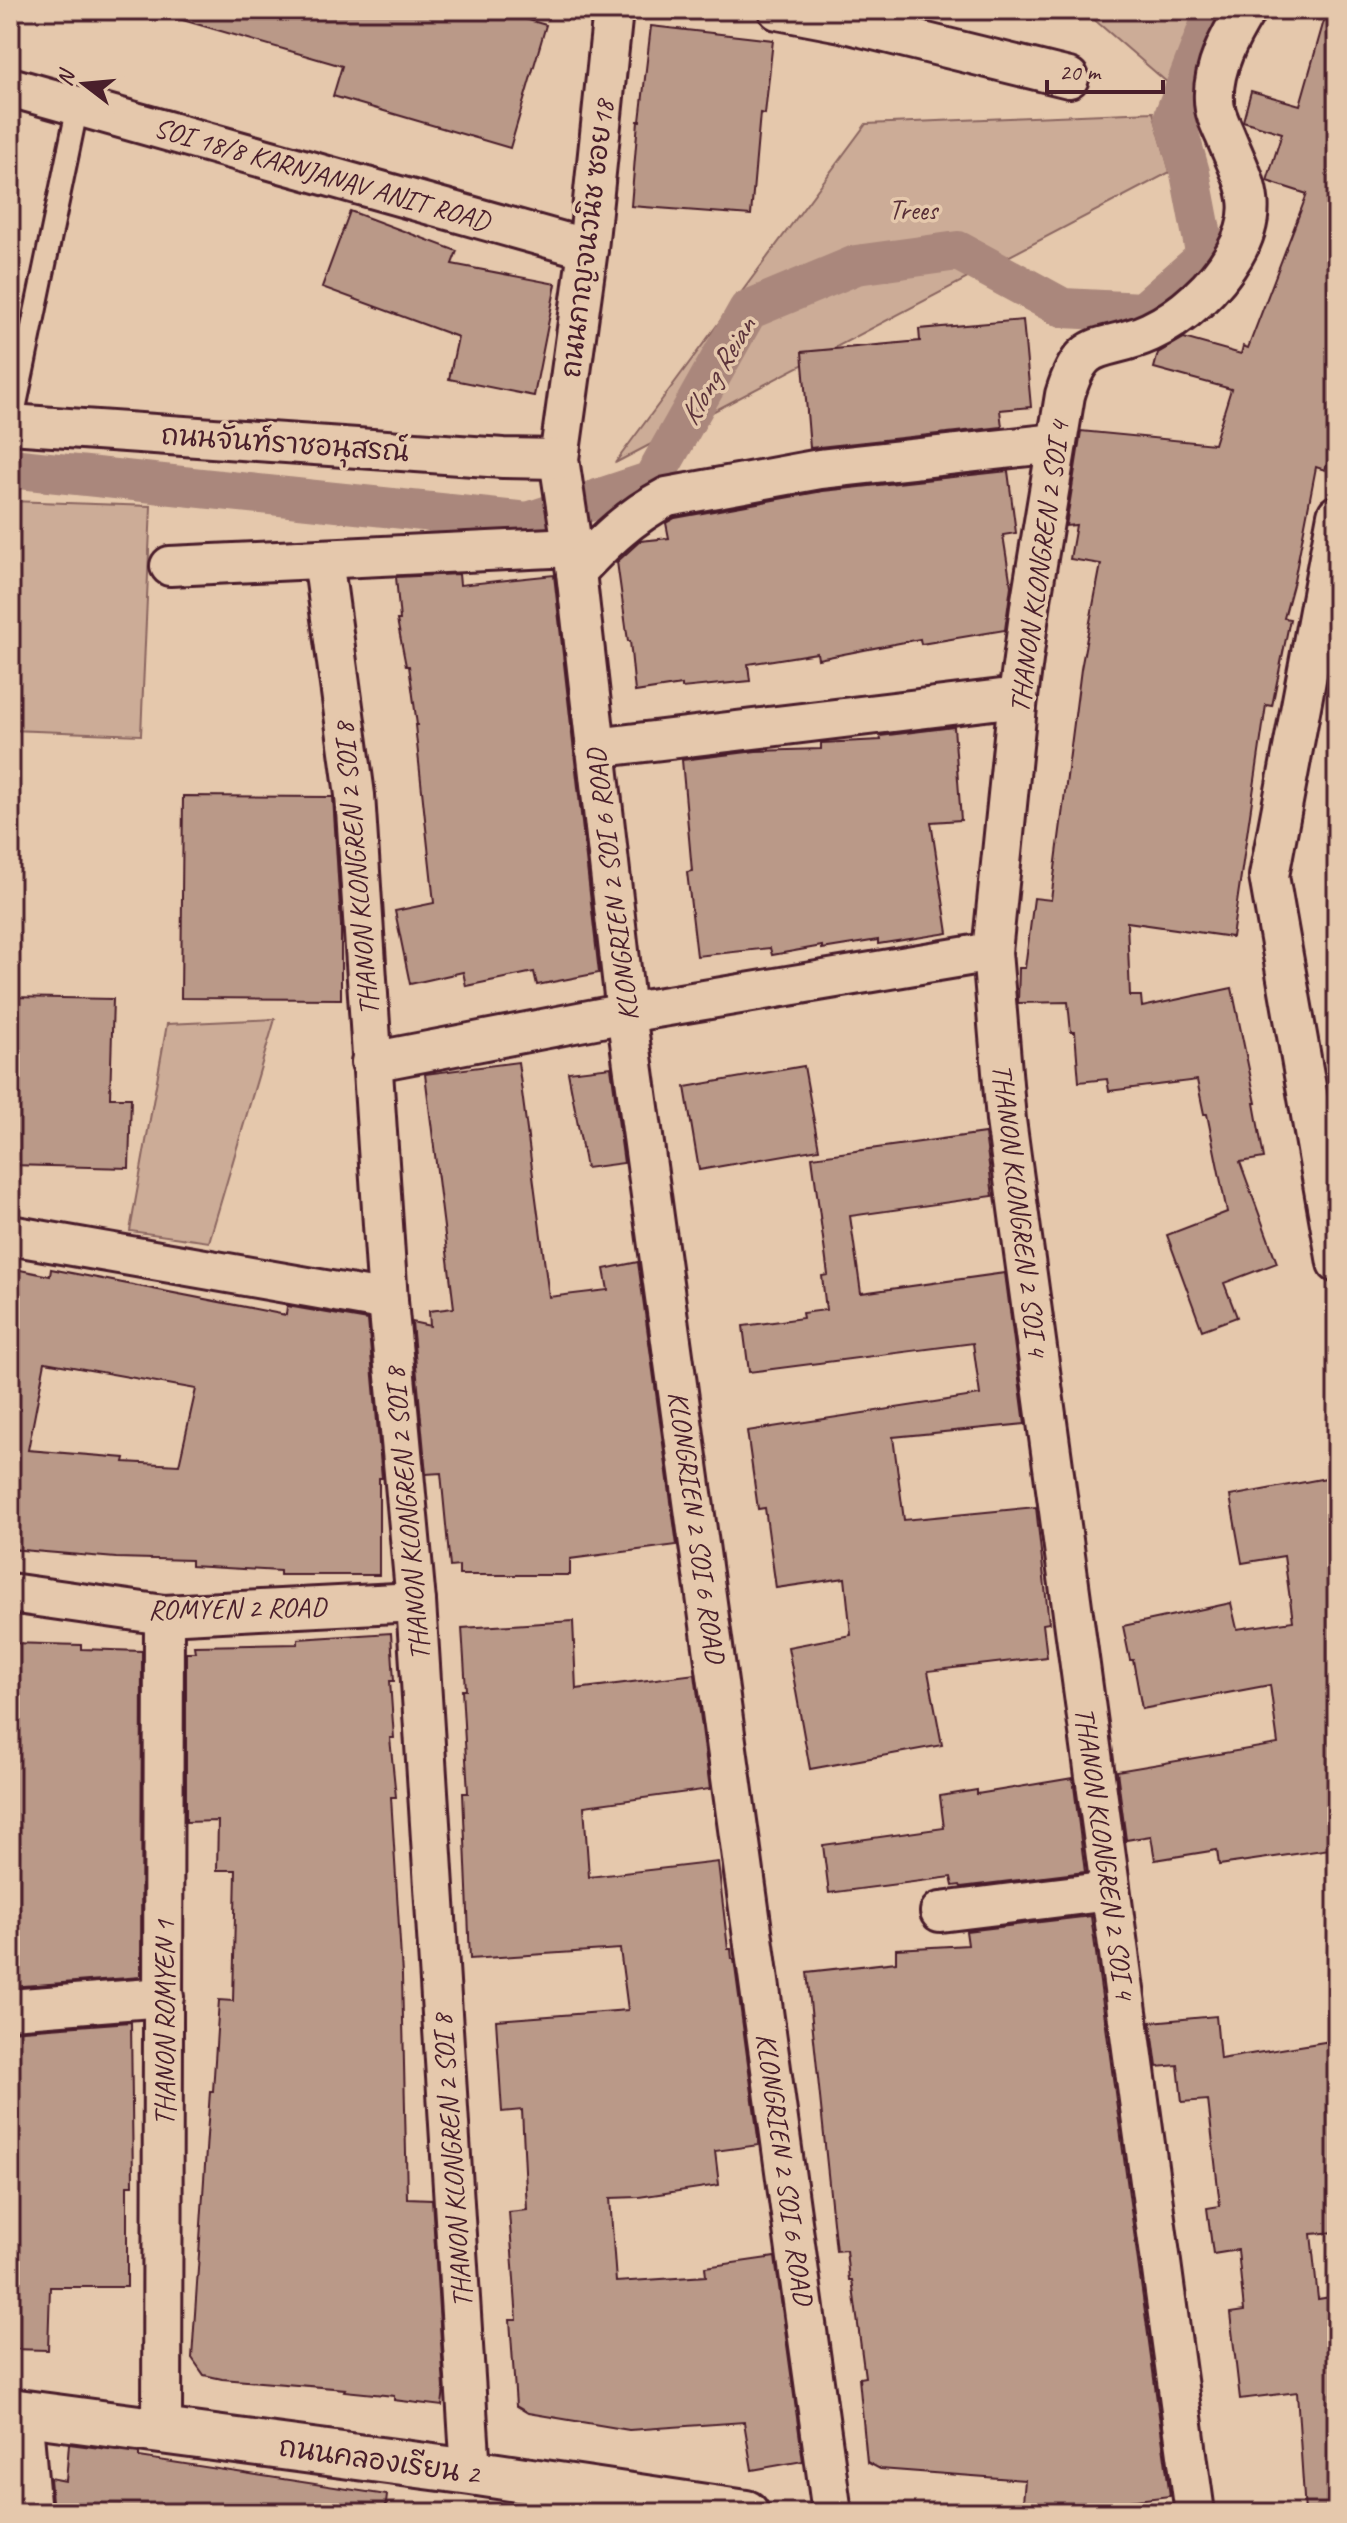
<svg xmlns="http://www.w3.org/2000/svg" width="1347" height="2523" font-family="Caveat,'Playpen Sans Thai',sans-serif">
	<rect width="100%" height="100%" fill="#e5c8ac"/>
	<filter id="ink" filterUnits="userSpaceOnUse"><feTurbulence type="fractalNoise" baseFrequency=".0125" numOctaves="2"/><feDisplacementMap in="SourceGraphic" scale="16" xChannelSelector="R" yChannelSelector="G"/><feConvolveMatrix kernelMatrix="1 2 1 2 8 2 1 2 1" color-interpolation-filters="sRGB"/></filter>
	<g filter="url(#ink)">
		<!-- green -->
		<g fill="#ccac97" stroke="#8b6661" stroke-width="2">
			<path d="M1083,10H1219L1190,102Z"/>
			<path d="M1153,112L1170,172L615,463L866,124Z"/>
			<path d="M10,501L151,506L141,735L10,730Z"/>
			<path d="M275,1019L209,1242L130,1231L167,1024Z"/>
		</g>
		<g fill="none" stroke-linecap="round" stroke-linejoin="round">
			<!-- canal -->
			<path stroke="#aa877b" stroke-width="40" d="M10,468L528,522L652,481L748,310L856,265L958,251L1063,308L1143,312L1206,257L1190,173L1174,116L1215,10"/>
		</g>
		<!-- building -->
		<g fill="#ba9988" stroke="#4a1f2b" stroke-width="2" fill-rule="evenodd">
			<path d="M180,10H494L546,25L510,148L333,96L342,66L179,19Z"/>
			<path d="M1327,10H1337V434L1325,470L1316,467L1294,581L1284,618L1290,619L1272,706L1266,705L1232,937L1127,922L1130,996H1141L1142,1007L1232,988L1256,1103H1254L1264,1158L1240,1162L1277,1263L1224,1283L1237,1317L1202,1330L1167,1235L1227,1212L1207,1114H1204L1197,1080L1109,1091L1107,1079L1079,1082L1075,1032H1071L1068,1002L1018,1003L1019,968H1025L1034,898L1051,900L1081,669L1101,564L1070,559L1076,525L1066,526L1081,431L1214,444L1231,389L1154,368L1158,353L1184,338L1241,354L1243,346L1248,348L1307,194L1267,181L1282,133L1243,121L1251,91L1300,105Z"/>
			<path d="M651,26L773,40L765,114L760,113L751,215L631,206L638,121H640Z"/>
			<path d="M350,211L457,251L452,264L556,284L534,396L449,379L458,337L322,287Z"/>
			<path d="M1023,320L1031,407L1000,410L1002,427L810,448L802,352L920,341L919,329Z"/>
			<path d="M1008,471L1016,533L1003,535L1011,586L1005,630L921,644L920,639L818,659L817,653L748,664L750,681L682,688V685L635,692L630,641H628L617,562L640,541L669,538L666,523L675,518L823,491Z"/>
			<path d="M459,574L460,585L554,575L599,973L537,985L534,972L466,986L463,972L410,984L395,911L434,903L415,725H417L409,666H406L397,620H400L396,577Z"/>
			<path d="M954,727L961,820L931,822L948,933L878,944V940L822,949V946L772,955L770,948L697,956L687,872L692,871L682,760L756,751L821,749V743L881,740L880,736Z"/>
			<path d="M183,796L333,797L341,925V999L181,998Z"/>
			<path d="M10,997L113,999L110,1098H131L129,1168L10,1165Z"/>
			<path d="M518,1062L549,1297L608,1290L604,1269L638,1262L677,1545L570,1559V1575H459V1566L450,1567L441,1473L426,1474L412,1322L430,1326L429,1311L454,1308L425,1074Z"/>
			<path d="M804,1066L819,1149L699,1170L685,1087Z"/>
			<path d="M611,1067L624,1163L586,1168L568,1072Z"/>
			<path d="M985,1133L993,1196L850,1216L861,1293L1005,1273L1025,1424L893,1437L904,1520L1036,1507L1049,1623L1043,1624L1047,1657L928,1671L942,1745L810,1769L788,1647L851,1635L845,1578L776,1588L765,1508L758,1509L747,1431L980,1395L973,1343L749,1372L743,1326L803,1318L802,1313L826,1310L822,1276L828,1275L812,1157Z"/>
			<path d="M10,1268L50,1276L51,1269L286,1315L287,1306L368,1320L382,1478H379V1575H280V1571L191,1566V1560L116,1558L10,1549ZM45,1362L196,1389L179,1465L124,1462L125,1458L28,1450Z"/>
			<path d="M1337,1476V1848L1219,1865L1217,1850L1155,1860L1151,1836L1126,1840L1117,1771L1278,1744L1270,1685L1142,1709L1133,1660H1130L1123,1626L1231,1603L1237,1629L1293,1621L1284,1556L1242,1563L1230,1496Z"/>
			<path d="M573,1621L576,1689L695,1674L710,1789L584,1806L589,1877L718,1862L728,1949H731L732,1959H734L759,2145L715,2151L719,2185L639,2197L610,2198L616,2282L706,2276L705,2267L775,2257L803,2461L752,2470L744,2422L629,2430L528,2413L516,2406L510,2320H517L509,2212L527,2210L522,2110L502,2112L496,2020L628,2010L620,1949L470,1959L463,1793H468L462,1690H466L462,1628Z"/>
			<path d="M391,1633L394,1681H390L394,1738H390L396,1797H391L402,1975L407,2198L432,2199L444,2388L442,2406L394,2400V2396L344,2391L345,2389L222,2379L204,2375L192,2358L210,2091H213L219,2000L233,2001L236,1870H217L218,1821L186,1822V1652H195L194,1646L298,1644V1639Z"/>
			<path d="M10,1643L81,1645V1649L142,1651L141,1977L10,1987Z"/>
			<path d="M1073,1778L1085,1872L961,1887L960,1885L953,1886L951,1877L829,1893L823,1845L944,1828L940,1796L977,1790V1794Z"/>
			<path d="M1091,1916L1170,2496L1129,2501L1128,2511L1023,2502L1025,2480L880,2469L867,2462L859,2378L865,2377L852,2280H849L846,2250L836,2251L807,1972L896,1962V1949L968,1945L966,1931Z"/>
			<path d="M1216,2016L1220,2059L1337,2040V2232L1311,2234L1318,2299L1337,2296V2513H1305L1297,2392L1240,2399L1230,2313L1244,2311L1238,2250L1213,2254L1207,2208L1220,2206L1208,2100L1182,2102L1178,2065L1157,2067L1151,2022Z"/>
			<path d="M131,2022L133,2185H127V2287H50L48,2350L10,2349V2031Z"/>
			<path d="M69,2444L139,2453V2457L387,2495L385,2513H53L50,2478L66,2481Z"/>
		</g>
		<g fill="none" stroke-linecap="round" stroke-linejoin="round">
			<!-- service casing -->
			<g stroke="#4a1f2b" stroke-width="26">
				<path id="service" d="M12,424L78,105"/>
			</g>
			<!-- minor casing -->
			<g stroke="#4a1f2b" stroke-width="44">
				<g id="minor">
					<path d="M613,10L588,249L559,459L576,572L626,1013L832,2513"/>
					<path d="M778,10L841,22L1069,78"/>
					<path d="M10,87L588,249"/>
					<path d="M10,424L503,458L559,459"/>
					<path d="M1337,515L1269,876L1337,1263"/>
					<path d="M323,559L355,795L388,1301L416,1602L471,2472"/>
					<path d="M170,566L573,547"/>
					<path d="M576,572C605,541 629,517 667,497L820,469L1057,443"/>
					<path d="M595,748L1018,697"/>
					<path d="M371,1062L626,1013L992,952"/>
					<path d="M10,1235L388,1301"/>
					<path d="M10,1593L164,1615L416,1602"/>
					<path d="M940,1912L1110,1891"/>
					<path d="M10,2009L164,1997"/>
					<path d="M22,2412L31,2513"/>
					<path d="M162,2431L164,1615"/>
					<path d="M1195,2513L1006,1120L992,952L1018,697L1031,600L1065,395C1083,334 1102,354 1150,332C1183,317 1216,286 1234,255C1263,206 1243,180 1225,135C1220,124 1214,112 1214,100C1212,69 1230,36 1246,10"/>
				</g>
			</g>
			<!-- tertiary casing -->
			<g stroke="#4a1f2b" stroke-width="50">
				<path id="tertiary" d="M10,2411L471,2472L746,2513"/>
			</g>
			<!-- service -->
			<use href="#service" stroke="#e5c8ac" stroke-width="20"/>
			<!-- minor -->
			<use href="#minor" stroke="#e5c8ac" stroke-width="38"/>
			<!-- tertiary -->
			<use href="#tertiary" stroke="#e5c8ac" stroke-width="44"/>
		</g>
	</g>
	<g text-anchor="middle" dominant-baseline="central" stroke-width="7" stroke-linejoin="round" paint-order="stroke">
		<!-- street labels -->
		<g font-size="28" fill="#4a1f2b" stroke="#e5c8ac">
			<text transform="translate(322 174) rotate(16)">SOI 18/8 KARNJANAV ANIT ROAD</text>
			<text transform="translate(587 239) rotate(-83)">ถนนกาญจนวนิช ซอย18</text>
			<text transform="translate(285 443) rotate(4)">ถนนจันท์ราชอนุสรณ์</text>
			<text transform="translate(1039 567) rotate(-82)">THANON KLONGREN 2 SOI 4</text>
			<text transform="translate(356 869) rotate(-95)">THANON KLONGREN 2 SOI 8</text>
			<text transform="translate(612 885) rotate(-97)">KLONGRIEN 2 SOI 6 ROAD</text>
			<text transform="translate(1020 1210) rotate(83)">THANON KLONGREN 2 SOI 4</text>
			<text transform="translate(407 1514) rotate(-95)">THANON KLONGREN 2 SOI 8</text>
			<text transform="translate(697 1527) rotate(82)">KLONGRIEN 2 SOI 6 ROAD</text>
			<text transform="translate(237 1608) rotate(-1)">ROMYEN 2 ROAD</text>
			<text transform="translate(1105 1853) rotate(82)">THANON KLONGREN 2 SOI 4</text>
			<text transform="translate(164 2023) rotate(-90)">THANON ROMYEN 1</text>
			<text transform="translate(452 2161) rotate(-94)">THANON KLONGREN 2 SOI 8</text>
			<text transform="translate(785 2169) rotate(82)">KLONGRIEN 2 SOI 6 ROAD</text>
			<text transform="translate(379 2460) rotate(8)">ถนนคลองเรียน 2</text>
		</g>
		<!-- park labels -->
		<g font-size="28" fill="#572d36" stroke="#e5c8ac">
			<text x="913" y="209">Trees</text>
		</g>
		<!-- water labels -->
		<g font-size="30" font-style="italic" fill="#5d343b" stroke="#e5c8ac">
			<text transform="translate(717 371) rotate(-59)">Klong Reian</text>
		</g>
	</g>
	<!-- margin -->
	<rect width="1347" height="2523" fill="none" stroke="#e5c8ac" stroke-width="40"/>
	<rect x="20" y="20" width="1307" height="2483" fill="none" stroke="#4a1f2b" stroke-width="3" filter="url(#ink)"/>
	<!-- north arrow -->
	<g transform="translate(84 84) rotate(286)" stroke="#e5c8ac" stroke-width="6" paint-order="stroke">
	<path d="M0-6L14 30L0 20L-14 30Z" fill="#4a1f2b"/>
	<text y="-12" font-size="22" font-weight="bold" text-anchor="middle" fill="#4a1f2b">N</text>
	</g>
	<!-- scale -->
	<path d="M1047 80v12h116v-12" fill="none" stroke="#4a1f2b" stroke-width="4"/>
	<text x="1059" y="80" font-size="24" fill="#4a1f2b" stroke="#e5c8ac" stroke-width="6" paint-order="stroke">20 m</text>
</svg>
